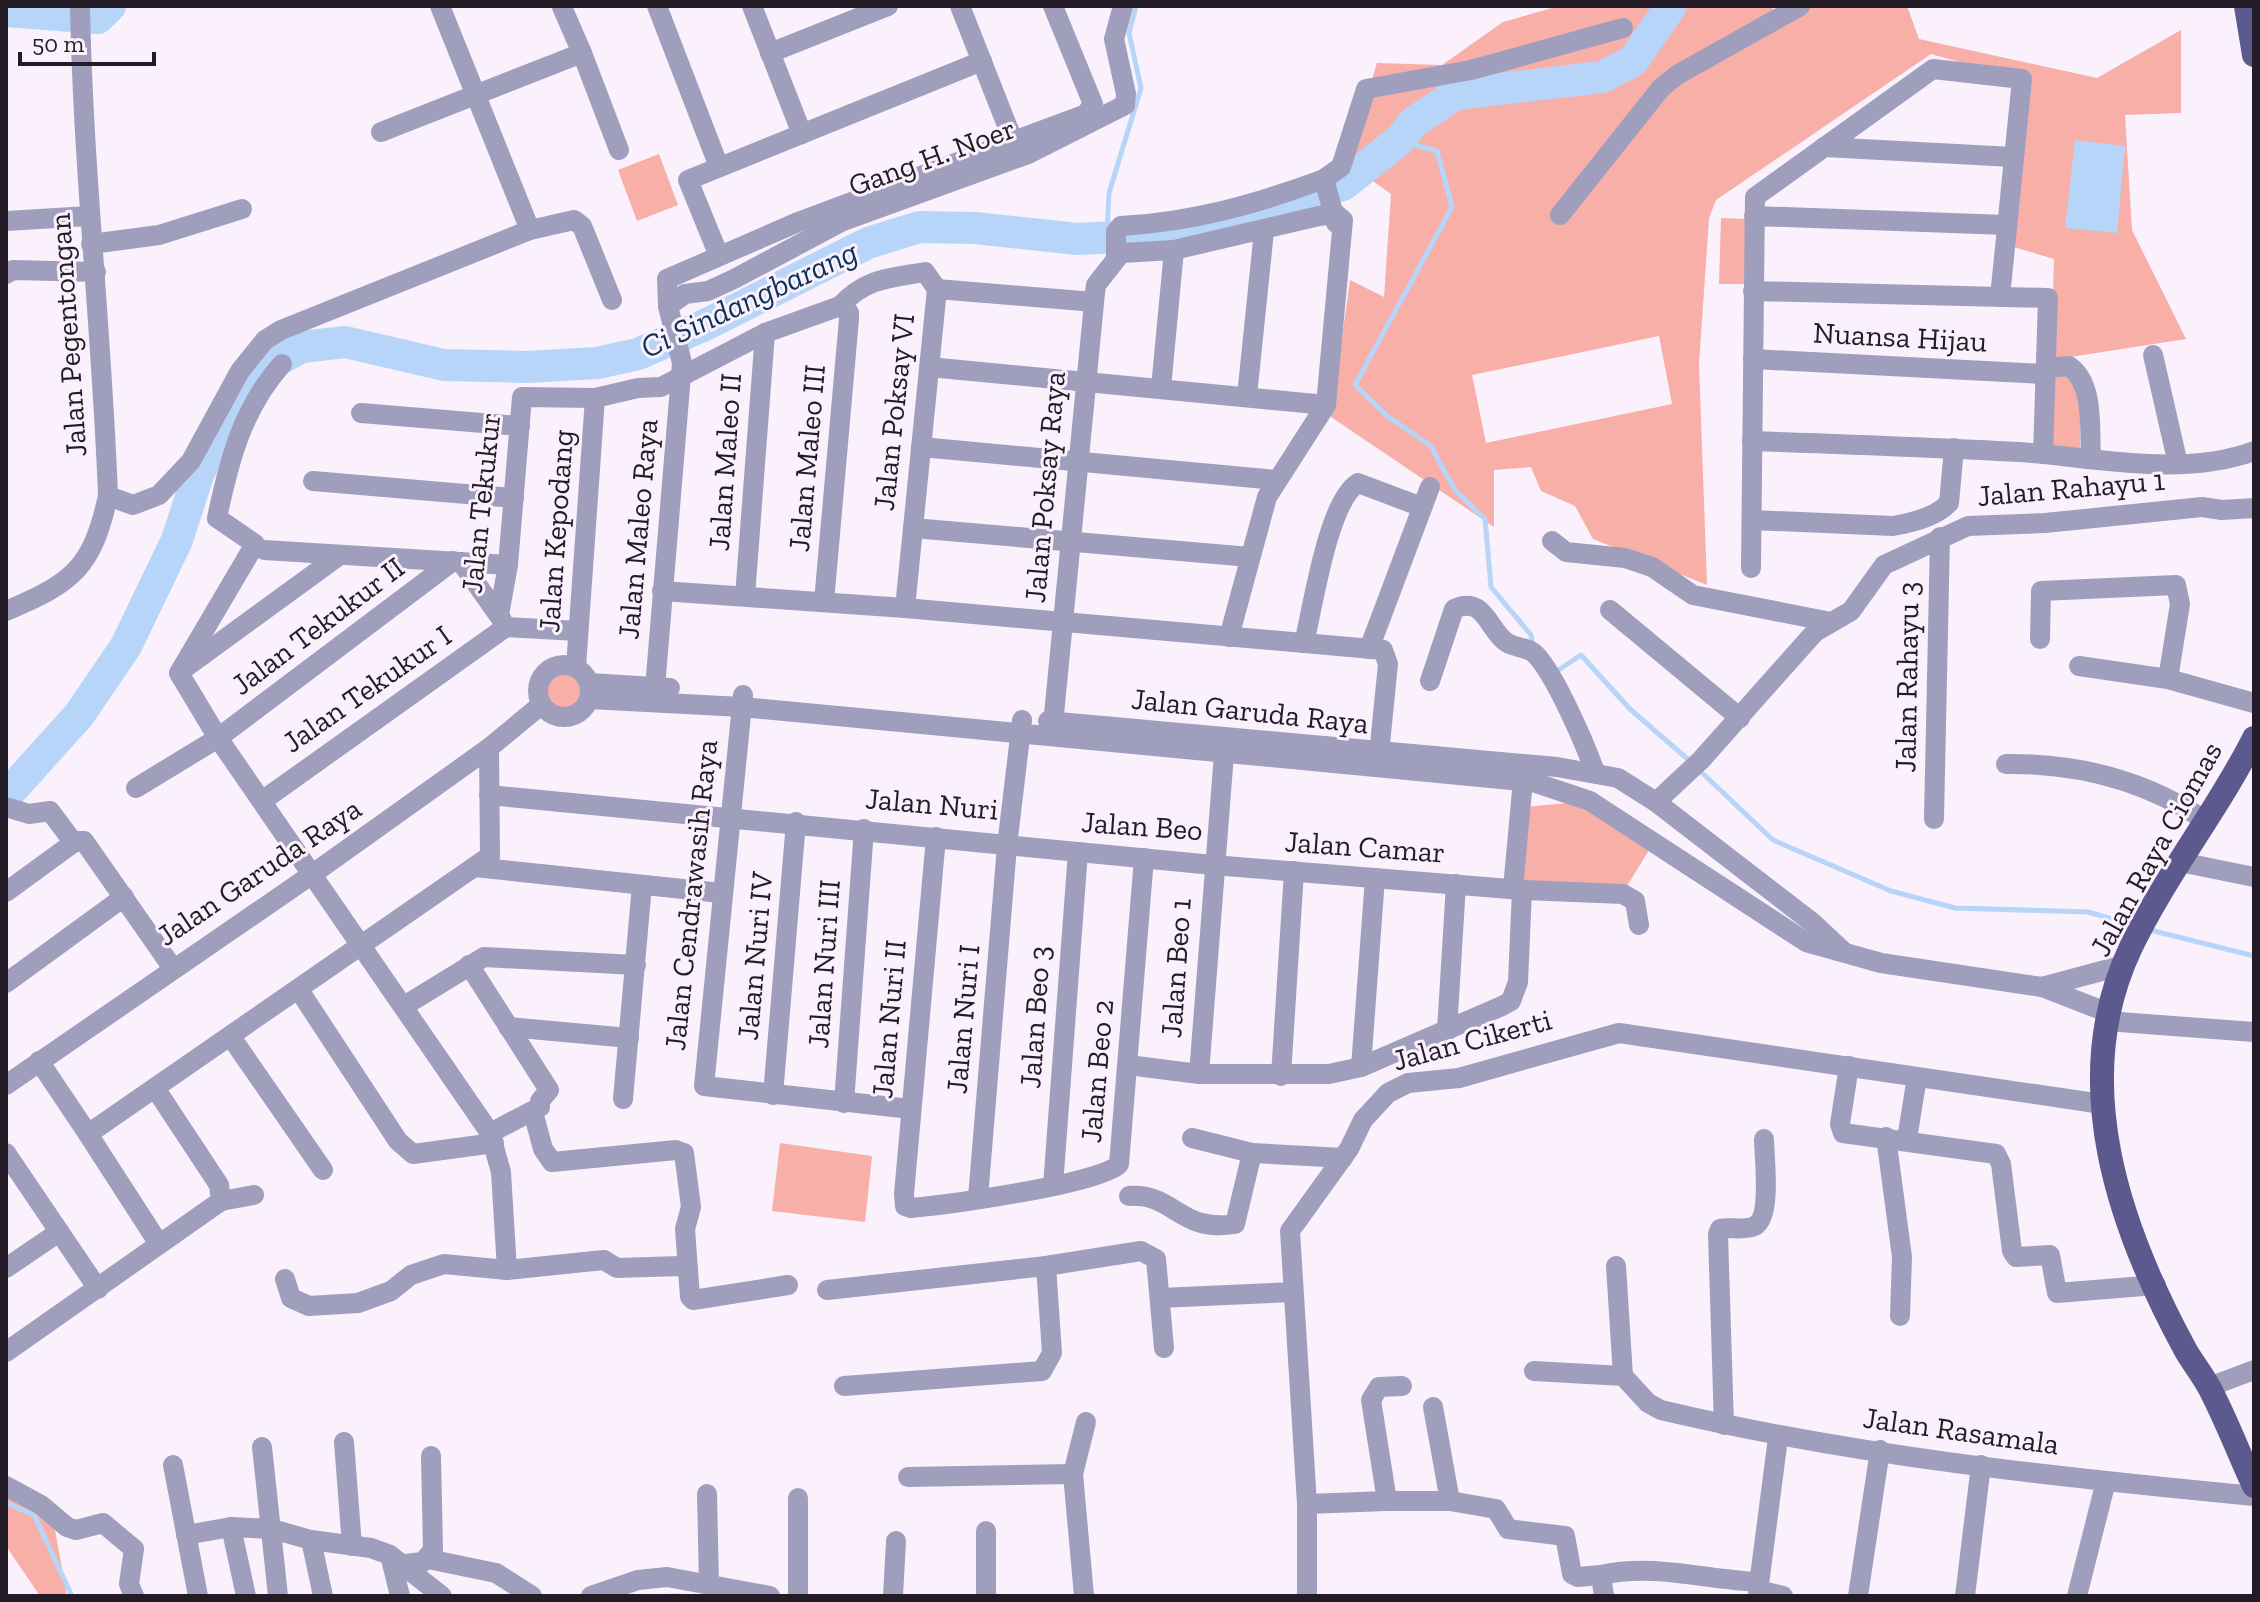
<svg xmlns="http://www.w3.org/2000/svg" width="2260" height="1602" font-family="'Zilla Slab',serif">
	<rect width="100%" height="100%" fill="#faf1fc"/>
	<!-- green -->
	<g fill="#f7afa8" fill-rule="evenodd">
		<path d="M1559,6H1772L1774,15L1795,6H1907L1919,39L2097,78L2181,30V113L2125,115L2132,230L2186,339L2051,360L2054,259L2007,245L2025,80L1931,54L1716,200L1709,218L1699,364L1707,585L1593,539L1575,506L1541,491L1531,467L1494,470V527L1331,417L1350,280L1384,297L1391,194L1346,162L1377,63L1442,65L1503,22ZM1659,336L1672,404L1486,443L1472,375Z"/>
		<path d="M659,154L678,205L637,221L618,170Z"/>
		<path d="M1721,218L1747,219L1746,284H1719Z"/>
		<path d="M2069,375L2080,400V450H2049V376Z"/>
		<circle cx="563" cy="691" r="23"/>
		<path d="M1590,801L1654,842L1627,886L1520,882L1523,807Z"/>
		<path d="M780,1143L872,1156L865,1222L772,1211Z"/>
		<path d="M6,1497L53,1519L67,1596H40L6,1546Z"/>
	</g>
	<!-- water -->
	<path fill="#b6d5f8" d="M2075,140L2125,146L2117,233L2065,228Z"/>
	<g fill="none" stroke-linecap="round" stroke-linejoin="round">
		<!-- stream -->
		<g stroke="#b6d5f8" stroke-width="5">
			<path d="M1398,141L1437,151L1452,207L1355,385L1387,416L1430,445L1455,490L1485,519L1491,587L1531,635L1533,646"/>
			<path d="M1107,234L1109,193L1141,88L1129,33L1136,6"/>
			<path d="M1554,673L1581,655L1630,709L1691,762"/>
			<path d="M1698,769L1773,840L1891,891L1955,908L2088,912L2133,925"/>
			<path d="M2146,929L2254,956"/>
			<path d="M6,1503L34,1515L72,1596"/>
			<path d="M671,1596H680"/>
		</g>
		<!-- river -->
		<g stroke="#b6d5f8" stroke-width="32">
			<path d="M6,11L98,18L110,6"/>
			<path d="M6,796L79,715L126,646L177,540L199,472L241,398L261,369L302,347L345,342L444,365L527,367L597,363L638,354L707,324L868,243L919,227L975,228L1077,239L1180,234L1265,212L1343,185L1398,141L1414,122L1456,94L1602,77L1633,61L1671,6"/>
		</g>
		<!-- minor -->
		<g stroke="#9f9fbd" stroke-width="20">
			<path d="M440,6L530,230"/>
			<path d="M657,6L719,167"/>
			<path d="M752,6L802,134"/>
			<path d="M960,6L1014,143"/>
			<path d="M562,7L582,53"/>
			<path d="M770,53L888,6"/>
			<path d="M381,132L582,53L619,150"/>
			<path d="M1824,147L2013,157"/>
			<path d="M1560,215L1661,88L1677,75L1800,6"/>
			<path d="M1754,216L2007,225"/>
			<path d="M1338,220L1336,223L1324,179L1341,167L1366,89L1471,70L1623,28"/>
			<path d="M6,221L89,216"/>
			<path d="M91,244L159,235L242,209"/>
			<path d="M719,256L688,180L982,61"/>
			<path d="M1116,259L1121,253L1174,250L1319,216L1336,214L1343,220L1326,405L1267,497L1229,637"/>
			<path d="M1116,259V232L1121,226C1193,222 1257,204 1324,179"/>
			<path d="M6,274L13,270L96,272"/>
			<path d="M937,289L1094,302"/>
			<path d="M1753,291L2048,298L2043,454"/>
			<path d="M668,306L685,294L708,291L734,279L843,221L1028,154L1125,105L1126,94L1114,39L1123,6"/>
			<path d="M840,306C866,278 889,278 925,272L937,289L905,608"/>
			<path d="M2153,355L2178,464"/>
			<path d="M1753,359L2044,374"/>
			<path d="M929,367L1326,405"/>
			<path d="M2045,368L2069,366C2095,384 2089,429 2091,457"/>
			<path d="M1161,388L1174,250"/>
			<path d="M1247,396L1264,231"/>
			<path d="M361,413L520,426"/>
			<path d="M1752,441C1841,444 1930,447 2019,452C2094,457 2182,478 2254,451"/>
			<path d="M921,447L1276,480"/>
			<path d="M313,481L514,498"/>
			<path d="M108,496L133,505L159,495L191,461L240,371L265,340L281,330L530,230L574,220L582,226L612,300"/>
			<path d="M1752,520L1893,526C1911,523 1936,517 1949,503L1954,448"/>
			<path d="M913,528L1250,557"/>
			<path d="M1552,541L1566,552L1625,558L1652,567L1693,595L1831,622"/>
			<path d="M264,550L508,565"/>
			<path d="M461,562L502,620"/>
			<path d="M1751,568L1755,197L1933,69L2022,79L2000,297"/>
			<path d="M662,591L905,608L1383,650L1388,664L1379,754"/>
			<path d="M745,596L765,333"/>
			<path d="M1610,610L1740,718"/>
			<path d="M6,611C72,583 92,569 108,496C102,332 83,170 80,6"/>
			<path d="M499,615L508,565L522,397L595,398L638,388L661,387L765,333L840,306L849,313V319L824,602"/>
			<path d="M506,627L578,631"/>
			<path d="M2040,639L2041,591L2176,585L2180,604L2168,679"/>
			<path d="M1304,643C1313,607 1328,501 1358,483L1422,507"/>
			<path d="M1369,649L1430,487"/>
			<circle cx="564" cy="691" r="26"/>
			<path d="M2079,666L2168,679L2254,703"/>
			<path d="M576,667L595,398"/>
			<path d="M185,668L340,555"/>
			<path d="M179,673L218,738L490,1133L501,1172L507,1270L604,1260L617,1268L681,1266L688,1270L690,1297L693,1300L788,1285"/>
			<path d="M179,673L255,544L217,518C229,461 242,409 282,364"/>
			<path d="M1430,681L1454,609C1484,595 1488,629 1506,642C1514,648 1528,647 1535,654C1555,674 1585,744 1595,772"/>
			<path d="M590,683L670,688"/>
			<path d="M743,695L704,1086L911,1109"/>
			<path d="M589,699L742,707L1533,782L1590,801L1806,942L1881,963L2042,987L2109,1013"/>
			<path d="M654,700L682,363L668,306L667,279L798,222L1086,114L1093,104L1053,6"/>
			<path d="M1048,721L1557,767L1618,778L1656,802L1813,923L1842,950"/>
			<path d="M1052,735L1095,293L1096,285L1121,253"/>
			<path d="M2006,764C2079,763 2145,780 2206,821"/>
			<path d="M136,788L218,738L453,561"/>
			<path d="M489,795L1213,865L1522,890L1623,894L1635,901L1639,925"/>
			<path d="M262,801L506,627"/>
			<path d="M1656,802L1701,760L1815,632L1851,611L1884,565L1968,526L2045,523L2202,507L2222,510L2254,508"/>
			<path d="M6,807L29,814L50,811L74,843"/>
			<path d="M1934,819L1940,537"/>
			<path d="M936,837L904,1194L905,1206L911,1208C944,1205 1102,1184 1119,1164L1144,858"/>
			<path d="M2180,862L2254,877"/>
			<path d="M474,867L721,893"/>
			<path d="M1513,888L1523,780"/>
			<path d="M6,892L76,841H84L172,967"/>
			<path d="M469,965L549,1090L540,1101V1107L490,1133"/>
			<path d="M6,983L124,897"/>
			<path d="M2042,987L2124,965"/>
			<path d="M299,990L398,1141L413,1154L494,1143"/>
			<path d="M404,1006L484,957L636,965"/>
			<path d="M2106,1021L2254,1032"/>
			<path d="M508,1027L629,1038"/>
			<path d="M1447,1031L1456,884"/>
			<path d="M231,1037L323,1170"/>
			<path d="M39,1061L88,1134L490,856L489,748"/>
			<path d="M1128,1065L1199,1074H1329L1361,1067L1502,1006L1511,1001L1518,982L1522,890"/>
			<path d="M1849,1066L1840,1124L1843,1133L1996,1154L2001,1164L2012,1251L2016,1257L2050,1255L2057,1293L2156,1285"/>
			<path d="M1361,1067L1375,878"/>
			<path d="M1199,1074L1224,754"/>
			<path d="M1281,1076L1294,871"/>
			<path d="M6,1085L314,873L489,748L541,705"/>
			<path d="M773,1095L796,822"/>
			<path d="M623,1099L642,885"/>
			<path d="M844,1103L864,829"/>
			<path d="M533,1112L543,1149L552,1162L676,1150L684,1153L691,1207L685,1229L688,1270"/>
			<path d="M88,1134L159,1244"/>
			<path d="M1886,1137L1902,1257L1900,1316"/>
			<path d="M1192,1138L1252,1153L1343,1158"/>
			<path d="M1907,1139L1917,1077"/>
			<path d="M6,1153L98,1289"/>
			<path d="M1053,1186L1078,852"/>
			<path d="M1129,1196C1175,1193 1179,1233 1235,1224L1252,1153"/>
			<path d="M978,1198L1007,846L1022,720"/>
			<path d="M221,1201L254,1195"/>
			<path d="M1616,1266L1623,1376"/>
			<path d="M6,1268L59,1232"/>
			<path d="M285,1279L291,1298L309,1306L358,1303L391,1291L411,1275L444,1264L507,1270"/>
			<path d="M827,1290L1046,1266"/>
			<path d="M1160,1298L1293,1292"/>
			<path d="M6,1352L221,1201L219,1185L155,1088"/>
			<path d="M1534,1371L1623,1376L1648,1403L1661,1410C1855,1456 2056,1477 2254,1496"/>
			<path d="M844,1386L1042,1371L1052,1353L1046,1266L1141,1251L1156,1259L1164,1348"/>
			<path d="M2209,1387L2254,1370"/>
			<path d="M1724,1425L1718,1234L1720,1229C1730,1227 1742,1230 1752,1227C1773,1222 1764,1157 1764,1139"/>
			<path d="M344,1442L352,1546"/>
			<path d="M262,1447L278,1596"/>
			<path d="M173,1465L198,1596"/>
			<path d="M1073,1474L1086,1422"/>
			<path d="M908,1477L1073,1474L1084,1596"/>
			<path d="M6,1486L41,1505L67,1527L76,1530L103,1523L134,1549L129,1584L134,1596"/>
			<path d="M707,1494L709,1584"/>
			<path d="M798,1498V1596"/>
			<path d="M1387,1501H1450L1433,1407"/>
			<path d="M1450,1501L1496,1509L1508,1529L1565,1536L1572,1574L1578,1577L1601,1575"/>
			<path d="M1307,1504L1387,1501L1371,1400L1379,1387L1402,1386"/>
			<path d="M231,1527L246,1596"/>
			<path d="M186,1535L231,1527L272,1529L311,1540L371,1548L390,1555L442,1596"/>
			<path d="M311,1540L323,1596"/>
			<path d="M390,1555L400,1596"/>
			<path d="M428,1559L496,1573L532,1596"/>
			<path d="M405,1564L423,1562L433,1550L431,1456"/>
			<path d="M1758,1590L1783,1596"/>
			<path d="M1758,1592L1778,1438"/>
			<path d="M591,1596L638,1580L667,1577L770,1596"/>
			<path d="M893,1596L896,1541"/>
			<path d="M986,1596V1531"/>
			<path d="M1307,1596V1504L1290,1231L1349,1149L1363,1120L1388,1093L1408,1083L1459,1078L1619,1033L2102,1104"/>
			<path d="M1604,1596L1601,1575C1654,1563 1706,1580 1759,1582"/>
			<path d="M1858,1596L1880,1450"/>
			<path d="M1965,1596L1981,1465"/>
			<path d="M2077,1596L2106,1481"/>
		</g>
		<!-- major -->
		<g stroke="#5b598d" stroke-width="24">
			<path d="M2246,6L2254,55"/>
			<path d="M2254,738C2218,810 2166,874 2131,947C2067,1081 2119,1228 2186,1351C2193,1363 2202,1374 2209,1387C2226,1419 2239,1454 2254,1486"/>
		</g>
	</g>
	<g text-anchor="middle" dominant-baseline="central" stroke-width="6" stroke-linejoin="round" paint-order="stroke">
		<!-- street labels -->
		<g font-size="30" fill="#231b25" stroke="#faf1fc">
			<text transform="translate(932 157) rotate(-20)">Gang H. Noer</text>
			<text transform="translate(68 335) rotate(-94)">Jalan Pegentongan</text>
			<text transform="translate(1900 337) rotate(3)">Nuansa Hijau</text>
			<text transform="translate(894 412) rotate(-84)">Jalan Poksay VI</text>
			<text transform="translate(807 458) rotate(-85)">Jalan Maleo III</text>
			<text transform="translate(725 462) rotate(-86)">Jalan Maleo II</text>
			<text transform="translate(1045 487) rotate(-85)">Jalan Poksay Raya</text>
			<text transform="translate(2071 488) rotate(-5)">Jalan Rahayu 1</text>
			<text transform="translate(481 503) rotate(-84)">Jalan Tekukur</text>
			<text transform="translate(638 529) rotate(-85)">Jalan Maleo Raya</text>
			<text transform="translate(556 531) rotate(-86)">Jalan Kepodang</text>
			<text transform="translate(318 626) rotate(-37)">Jalan Tekukur II</text>
			<text transform="translate(1907 677) rotate(-89)">Jalan Rahayu 3</text>
			<text transform="translate(367 689) rotate(-35)">Jalan Tekukur I</text>
			<text transform="translate(1250 711) rotate(6)">Jalan Garuda Raya</text>
			<text transform="translate(932 804) rotate(5)">Jalan Nuri</text>
			<text transform="translate(1142 826) rotate(4)">Jalan Beo</text>
			<text transform="translate(1365 847) rotate(4)">Jalan Camar</text>
			<text transform="translate(2156 849) rotate(-61)">Jalan Raya Ciomas</text>
			<text transform="translate(259 872) rotate(-34)">Jalan Garuda Raya</text>
			<text transform="translate(691 895) rotate(-84)">Jalan Cendrawasih Raya</text>
			<text transform="translate(755 956) rotate(-85)">Jalan Nuri IV</text>
			<text transform="translate(824 964) rotate(-86)">Jalan Nuri III</text>
			<text transform="translate(1176 968) rotate(-86)">Jalan Beo 1</text>
			<text transform="translate(1035 1017) rotate(-86)">Jalan Beo 3</text>
			<text transform="translate(889 1019) rotate(-85)">Jalan Nuri II</text>
			<text transform="translate(963 1019) rotate(-85)">Jalan Nuri I</text>
			<text transform="translate(1472 1040) rotate(-15)">Jalan Cikerti</text>
			<text transform="translate(1097 1071) rotate(-85)">Jalan Beo 2</text>
			<text transform="translate(1961 1431) rotate(8)">Jalan Rasamala</text>
		</g>
		<!-- water labels -->
		<g font-size="32" font-style="italic" fill="#0d3155" stroke="#faf1fc">
			<text transform="translate(749 299) rotate(-25)">Ci Sindangbarang</text>
		</g>
	</g>
	<!-- border -->
	<rect width="2260" height="1602" fill="none" stroke="#231b25" stroke-width="16"/>
	<!-- scale -->
	<path d="M20 52v12h134v-12" fill="none" stroke="#231b25" stroke-width="4"/>
	<text x="32" y="52" font-size="24" fill="#231b25" stroke="#faf1fc" stroke-width="6" paint-order="stroke">50 m</text>
</svg>
